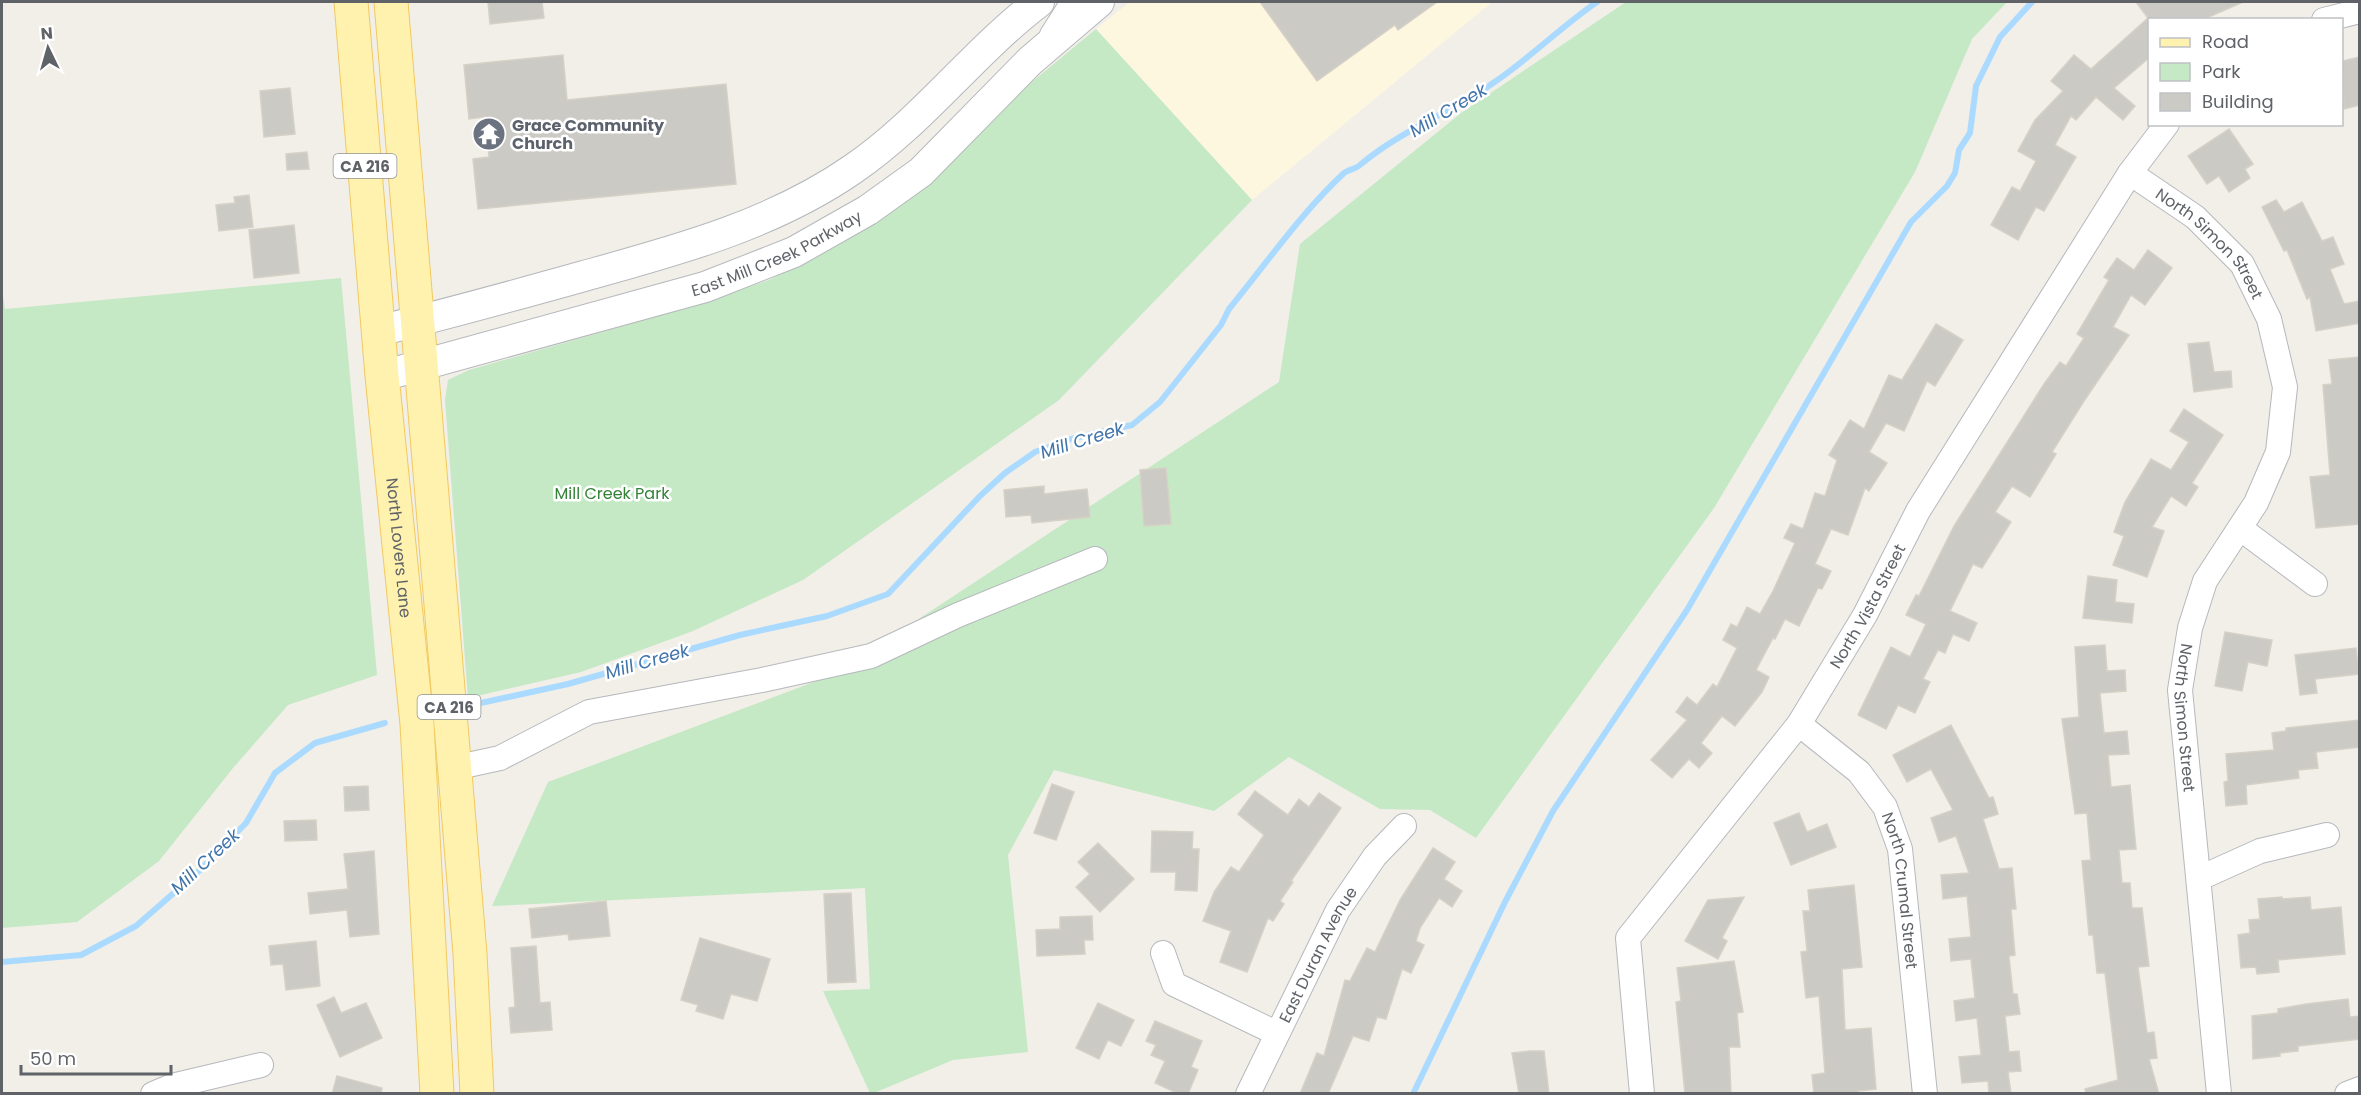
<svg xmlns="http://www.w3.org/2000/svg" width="2361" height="1095" font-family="Poppins,sans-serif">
	<rect width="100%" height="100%" fill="#f1efe8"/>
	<!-- commercial -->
	<path fill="#fef7e0" d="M1130,2H1492L1252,200L1096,29Z"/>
	<!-- green -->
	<g fill="#c5e8c5">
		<path d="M1626,2H2007L1972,39L1915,172L1714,508L1476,838L1430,810L1380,809L1289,757L1214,811L1054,770L1008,855L1028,1052L953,1060L874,1093H870L823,991L870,989L865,888L492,906L548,782L835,674L1279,382L1300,244L1461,113Z"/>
		<path d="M1096,29L1252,200L1059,400L803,580L693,631L581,672L468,698L445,400L448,380L469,370L676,311L769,280L826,251L890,210L1004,105Z"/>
		<path d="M341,278L377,675L288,705L233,768L159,861L77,922L2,928V290L5,309Z"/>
	</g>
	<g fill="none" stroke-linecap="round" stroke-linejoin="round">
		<!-- stream -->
		<g stroke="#aadaff" stroke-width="6">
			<path d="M467,706L568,684L740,635L827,616L888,594L980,496L1005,473L1035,452L1074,438L1132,425L1160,402L1221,325L1229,309C1266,264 1301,213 1344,173C1349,169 1356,169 1360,165C1401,130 1453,112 1496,81C1531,57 1562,26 1597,2"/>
			<path d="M2,962L81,955L136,926L200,870L246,823L275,773L315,743L385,723"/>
			<path d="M1413,1094L1505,902L1553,811L1687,610L1911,222L1947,186L1955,173L1959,150L1970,133L1976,86L2000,37L2032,2"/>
		</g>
	</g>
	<!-- building -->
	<g fill="#cccac5" stroke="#d6d1c6" stroke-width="1.5">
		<path d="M488,2H542L544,18L490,24Z"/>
		<path d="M1260,2H1437L1398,30L1395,25L1317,81Z"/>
		<path d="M2136,2H2243L2202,20H2150V57L2114,88L2135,106L2123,120L2096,97L2076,120L2071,116L2055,145L2076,157L2044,211L2036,207L2018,240L1991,225L2012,187L2020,191L2036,161L2018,151L2035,120L2063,91L2051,81L2074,55L2091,69L2148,18Z"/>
		<path d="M563,55L567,100L726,84L736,184L478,209L473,159L489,157L485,117L469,119L464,65Z"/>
		<path d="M2360,57V105L2344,109L2342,61Z"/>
		<path d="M290,88L295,134L264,137L260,91Z"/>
		<path d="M2229,129L2253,164L2245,169L2250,178L2229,192L2219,176L2207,184L2188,156Z"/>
		<path d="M307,152L309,169L287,170L286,154Z"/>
		<path d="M249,195L253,227L219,231L216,205L235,203L234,197Z"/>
		<path d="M2276,200L2284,212L2302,202L2322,241L2333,237L2344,264L2330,269L2344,304L2360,301V323L2316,331L2310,297L2307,299L2287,250L2284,251L2262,207Z"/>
		<path d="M294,225L299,273L254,278L249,230Z"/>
		<path d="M2148,250L2172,268L2145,305L2131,295L2113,327L2129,335L2084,401L2052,452L2056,454L2030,497L2012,486L1995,512L2011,522L1982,568L1973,564L1950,611L1977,623L1969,641L1953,634L1945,653L1938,650L1923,679L1930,682L1915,713L1898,705L1886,729L1858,715L1891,647L1910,657L1926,624L1906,615L1916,595L1919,596L1954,526L2044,384L2060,362L2066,366L2084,338L2077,334L2109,280L2104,277L2117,258L2134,270Z"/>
		<path d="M1936,324L1963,340L1935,386L1927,381L1904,431L1886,423L1869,452L1887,463L1869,491L1865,488L1848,535L1831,529L1815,564L1831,571L1822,589L1818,588L1799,626L1785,619L1775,639L1773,638L1756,670L1769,677L1762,692L1735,726L1722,716L1701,743L1712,753L1699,768L1689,759L1672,778L1651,760L1687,720L1676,712L1687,697L1697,705L1713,684L1717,687L1737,648L1723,640L1731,624L1737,627L1747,607L1760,614L1773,591L1795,543L1784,538L1791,524L1803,529L1815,493L1825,496L1837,460L1829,455L1850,420L1864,429L1889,375L1902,380Z"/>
		<path d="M2209,342L2214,372L2231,371L2232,387L2194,392L2188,344Z"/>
		<path d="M2360,357V524L2316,528L2310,477L2330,475L2323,385L2332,384L2329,360Z"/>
		<path d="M2184,409L2223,435L2192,483L2198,487L2186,506L2171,496L2152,527L2164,531L2147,577L2113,565L2124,536L2114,532L2125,502L2151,459L2171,470L2189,442L2170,431Z"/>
		<path d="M1166,468L1171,524L1144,526L1140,470Z"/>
		<path d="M1044,486V494L1087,489L1090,517L1032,523L1031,515L1006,517L1004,490Z"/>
		<path d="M2088,576L2117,580L2115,602L2134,604L2132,623L2083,618Z"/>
		<path d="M2225,632L2272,640L2267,666L2248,662L2242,691L2215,686Z"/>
		<path d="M2105,645L2107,671L2125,670L2126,691L2100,693L2104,733L2127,731L2129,754L2108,755L2111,787L2130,785L2136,849L2119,850L2122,883H2130L2132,908H2142L2149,966L2138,967L2147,1033L2154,1032L2157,1058L2149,1059L2159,1094H2086L2085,1089L2118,1080L2105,973H2097L2093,935H2089L2082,861L2091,860L2087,813L2075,814L2062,719L2079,717L2075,647Z"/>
		<path d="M2356,648L2359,674L2315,679L2317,693L2300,695L2295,655Z"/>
		<path d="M2360,720V747L2316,752L2318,768L2298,770L2299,778L2246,785L2247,804L2226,806L2224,782L2228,781L2226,754L2274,750L2272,733L2286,731V728Z"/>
		<path d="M1951,725L1989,798L1993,797L1998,814L1983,819L1999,869L2012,868L2016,909H2011L2015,955L2009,956L2013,994H2017L2020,1014L2005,1016L2009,1052L2019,1051L2021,1071L2008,1072L2011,1094H1989L1988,1081L1962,1083L1959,1057L1981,1055L1977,1018L1956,1021L1954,1001L1975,998L1971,959L1951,961L1949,939L1971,937L1967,896L1943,899L1941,875L1969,873L1956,836L1939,842L1931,818L1953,810L1931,769L1907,782L1893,755Z"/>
		<path d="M1052,784L1074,792L1056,840L1034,833Z"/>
		<path d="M368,786L369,810L345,811L344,787Z"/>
		<path d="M1255,791L1288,815L1299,799L1309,807L1319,793L1341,808L1291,881L1293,882L1280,901L1284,904L1273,921L1268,918L1247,972L1220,962L1231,931L1203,921L1214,892L1231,867L1239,872L1264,835L1238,814Z"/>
		<path d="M1799,813L1807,832L1827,824L1836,847L1791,865L1774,823Z"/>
		<path d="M316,820L317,840L285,841L284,821Z"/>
		<path d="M1152,831L1193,832L1192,849H1199L1197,891L1175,890L1176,872H1151Z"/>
		<path d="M1098,843L1134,879L1100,912L1076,887L1090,874L1078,862Z"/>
		<path d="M1433,848L1455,862L1444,879L1462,891L1452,907L1439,898L1420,928L1416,941L1424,945L1411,973L1402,969L1386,1019L1377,1017L1369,1041L1353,1036L1328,1094H1300L1317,1053L1324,1056L1345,980L1350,981L1367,948L1375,952L1400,900Z"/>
		<path d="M374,851L379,934L350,937L347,910L310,914L308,893L348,889L344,854Z"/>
		<path d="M1854,885L1862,967L1842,969L1845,1030L1871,1028L1876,1089L1858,1091V1094H1814L1812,1075L1825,1073L1819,996L1806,998L1801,952L1807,951L1803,911H1810L1808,890Z"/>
		<path d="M851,893L856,982L828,983L824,894Z"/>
		<path d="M1744,897L1722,938L1727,941L1718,959L1685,941L1708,900Z"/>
		<path d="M2282,897V899L2310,897L2311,910L2341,907L2345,954L2278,960L2279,972L2257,974L2256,967L2241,968L2238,935L2250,933L2249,920L2260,919L2258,899Z"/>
		<path d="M606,901L610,936L569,940L568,934L532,938L529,909Z"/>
		<path d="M1092,916L1093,940H1084L1085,954L1037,956L1036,930L1060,929V917Z"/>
		<path d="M700,938L770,959L757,1001L731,994L723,1019L696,1011L698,1005L681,1000Z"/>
		<path d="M316,941L320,986L286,990L283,964L271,965L269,946Z"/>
		<path d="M536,946L540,1003L550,1002L552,1030L511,1033L509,1008L515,1007L511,948Z"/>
		<path d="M1734,961L1743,1012L1737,1013L1740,1047H1729L1731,1094H1685L1676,1002L1681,1001L1677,968Z"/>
		<path d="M334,997L341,1013L366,1003L382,1038L340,1057L317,1005Z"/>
		<path d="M2348,999L2350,1017L2360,1016V1039L2298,1046V1051L2280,1053V1056L2253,1059L2252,1016L2278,1013V1009L2306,1004Z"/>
		<path d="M1098,1003L1134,1020L1121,1046L1108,1040L1099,1059L1076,1048Z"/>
		<path d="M1155,1021L1202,1041L1191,1067L1198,1070L1188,1094H1179L1155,1083L1165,1061L1151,1055L1156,1045L1146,1041Z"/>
		<path d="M1530,1051H1544L1549,1094H1519L1512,1053Z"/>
		<path d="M337,1076L382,1088L381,1094H332Z"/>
	</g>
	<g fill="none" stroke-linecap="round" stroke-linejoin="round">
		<!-- minor casing -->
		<g stroke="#b5b8bc" stroke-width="26">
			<g id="minor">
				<path d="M2324,20L2360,11"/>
				<path d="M1052,35L1073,2"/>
				<path id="s1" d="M2130,173L2195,217L2242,264L2269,319L2285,387L2278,452L2256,503L2205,581L2190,628L2180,690L2219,1094"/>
				<path d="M2241,529L2315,584"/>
				<path id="s2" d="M1799,724L1859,772L1885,807L1900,849L1925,1094"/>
				<path d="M454,768L500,758L589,712L762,680L871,656L958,615L1095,559"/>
				<path d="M2200,878L2260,851L2327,835"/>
				<path d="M1163,953L1174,984L1276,1033"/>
				<path d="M153,1094L172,1086L261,1065"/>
				<path id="s3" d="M1248,1094L1338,910L1375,856L1404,826"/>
				<path id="s4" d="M1642,1094L1628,938L1799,724L1865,615L1918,511L2130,173L2167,124"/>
				<path d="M2347,1094L2360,1089"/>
			</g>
		</g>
		<!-- tertiary casing -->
		<g stroke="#b5b8bc" stroke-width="32">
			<g id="tertiary">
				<path d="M378,331C447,314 516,295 584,276C678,250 772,225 853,169C922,122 973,52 1039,2"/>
				<path id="s5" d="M382,376L705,287L794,252L868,210L921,172L1030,61L1099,2"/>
			</g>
		</g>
		<!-- primary casing -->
		<g stroke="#f2c960" stroke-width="35">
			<g id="primary">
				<path id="s6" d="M351,2L382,376L417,724L437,1094"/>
				<path d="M391,2L470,954L477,1094"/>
			</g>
		</g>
		<!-- minor -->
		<use href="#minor" stroke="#fff" stroke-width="24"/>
		<!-- tertiary -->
		<use href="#tertiary" stroke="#fff" stroke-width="30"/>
		<!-- primary -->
		<use href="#primary" stroke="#fff2af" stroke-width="33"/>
	</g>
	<!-- icons -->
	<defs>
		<g id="temple-disc" transform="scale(1.725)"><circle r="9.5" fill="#6b7280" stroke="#fff"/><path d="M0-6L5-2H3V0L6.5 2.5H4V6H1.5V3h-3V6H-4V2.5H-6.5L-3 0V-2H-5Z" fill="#fff"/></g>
	</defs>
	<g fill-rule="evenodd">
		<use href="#temple-disc" x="489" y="134"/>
	</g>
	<g text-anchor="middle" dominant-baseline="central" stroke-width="5" stroke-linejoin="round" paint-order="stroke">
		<!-- shield labels -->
		<g fill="#fff" stroke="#8f9295" stroke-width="1.5">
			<rect x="333.5" y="154" width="63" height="24" rx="4.5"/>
			<rect x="417.5" y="695" width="63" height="24" rx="4.5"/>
		</g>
		<g font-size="15" font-weight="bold" fill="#5f6368">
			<text x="365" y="166">CA 216</text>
			<text x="449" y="707">CA 216</text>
		</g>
		<!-- worship labels -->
		<g font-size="16" font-weight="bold" fill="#5b616d" stroke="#fff" text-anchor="start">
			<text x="512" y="125">Grace Community<tspan x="512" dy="18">Church</tspan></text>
		</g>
		<!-- street labels -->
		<g font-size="16" fill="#5f6368" stroke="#fff">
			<text stroke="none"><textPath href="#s1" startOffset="108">North Simon Street</textPath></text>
			<text stroke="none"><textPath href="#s5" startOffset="414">East Mill Creek Parkway</textPath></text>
			<text stroke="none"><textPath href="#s6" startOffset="548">North Lovers Lane</textPath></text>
			<text stroke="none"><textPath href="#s4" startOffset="567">North Vista Street</textPath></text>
			<text stroke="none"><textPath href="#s1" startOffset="630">North Simon Street</textPath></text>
			<text stroke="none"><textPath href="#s2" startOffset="206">North Crumal Street</textPath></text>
			<text stroke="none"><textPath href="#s3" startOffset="156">East Duran Avenue</textPath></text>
		</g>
		<!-- park labels -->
		<g font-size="16" fill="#348238" stroke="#fff">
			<text x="612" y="493">Mill Creek Park</text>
		</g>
		<!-- water labels -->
		<g font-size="18" font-style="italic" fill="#4174aa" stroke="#fff">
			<text transform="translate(1448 110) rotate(-31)">Mill Creek</text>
			<text transform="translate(1082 440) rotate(-17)">Mill Creek</text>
			<text transform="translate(647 661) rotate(-16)">Mill Creek</text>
			<text transform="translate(205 861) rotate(-43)">Mill Creek</text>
		</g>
	</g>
	<!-- border -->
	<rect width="2361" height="1095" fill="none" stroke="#5f6368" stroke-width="6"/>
	<!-- legend -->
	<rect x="2148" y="18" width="195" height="108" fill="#ffffff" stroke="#bfc1c3" stroke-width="1.5"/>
	<rect x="2160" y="38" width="30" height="9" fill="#fff2af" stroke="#bfc1c3" stroke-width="1.5"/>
	<text x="2202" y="48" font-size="18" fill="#5f6368">Road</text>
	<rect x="2160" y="63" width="30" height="18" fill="#c5e8c5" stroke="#bfc1c3" stroke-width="1.5"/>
	<text x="2202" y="78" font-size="18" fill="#5f6368">Park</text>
	<rect x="2160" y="93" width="30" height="18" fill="#cccac5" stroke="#bfc1c3" stroke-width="1.5"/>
	<text x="2202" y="108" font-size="18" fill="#5f6368">Building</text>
	<!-- north arrow -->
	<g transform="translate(48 48) rotate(355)" stroke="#ffffff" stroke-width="4.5" paint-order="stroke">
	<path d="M0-4.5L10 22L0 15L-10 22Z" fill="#5f6368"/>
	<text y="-9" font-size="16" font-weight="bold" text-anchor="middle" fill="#5f6368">N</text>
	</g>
	<!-- scale -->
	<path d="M21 1065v9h150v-9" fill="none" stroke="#5f6368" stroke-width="3"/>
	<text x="30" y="1065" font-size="18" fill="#5f6368" stroke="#ffffff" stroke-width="4.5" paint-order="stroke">50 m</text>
</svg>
